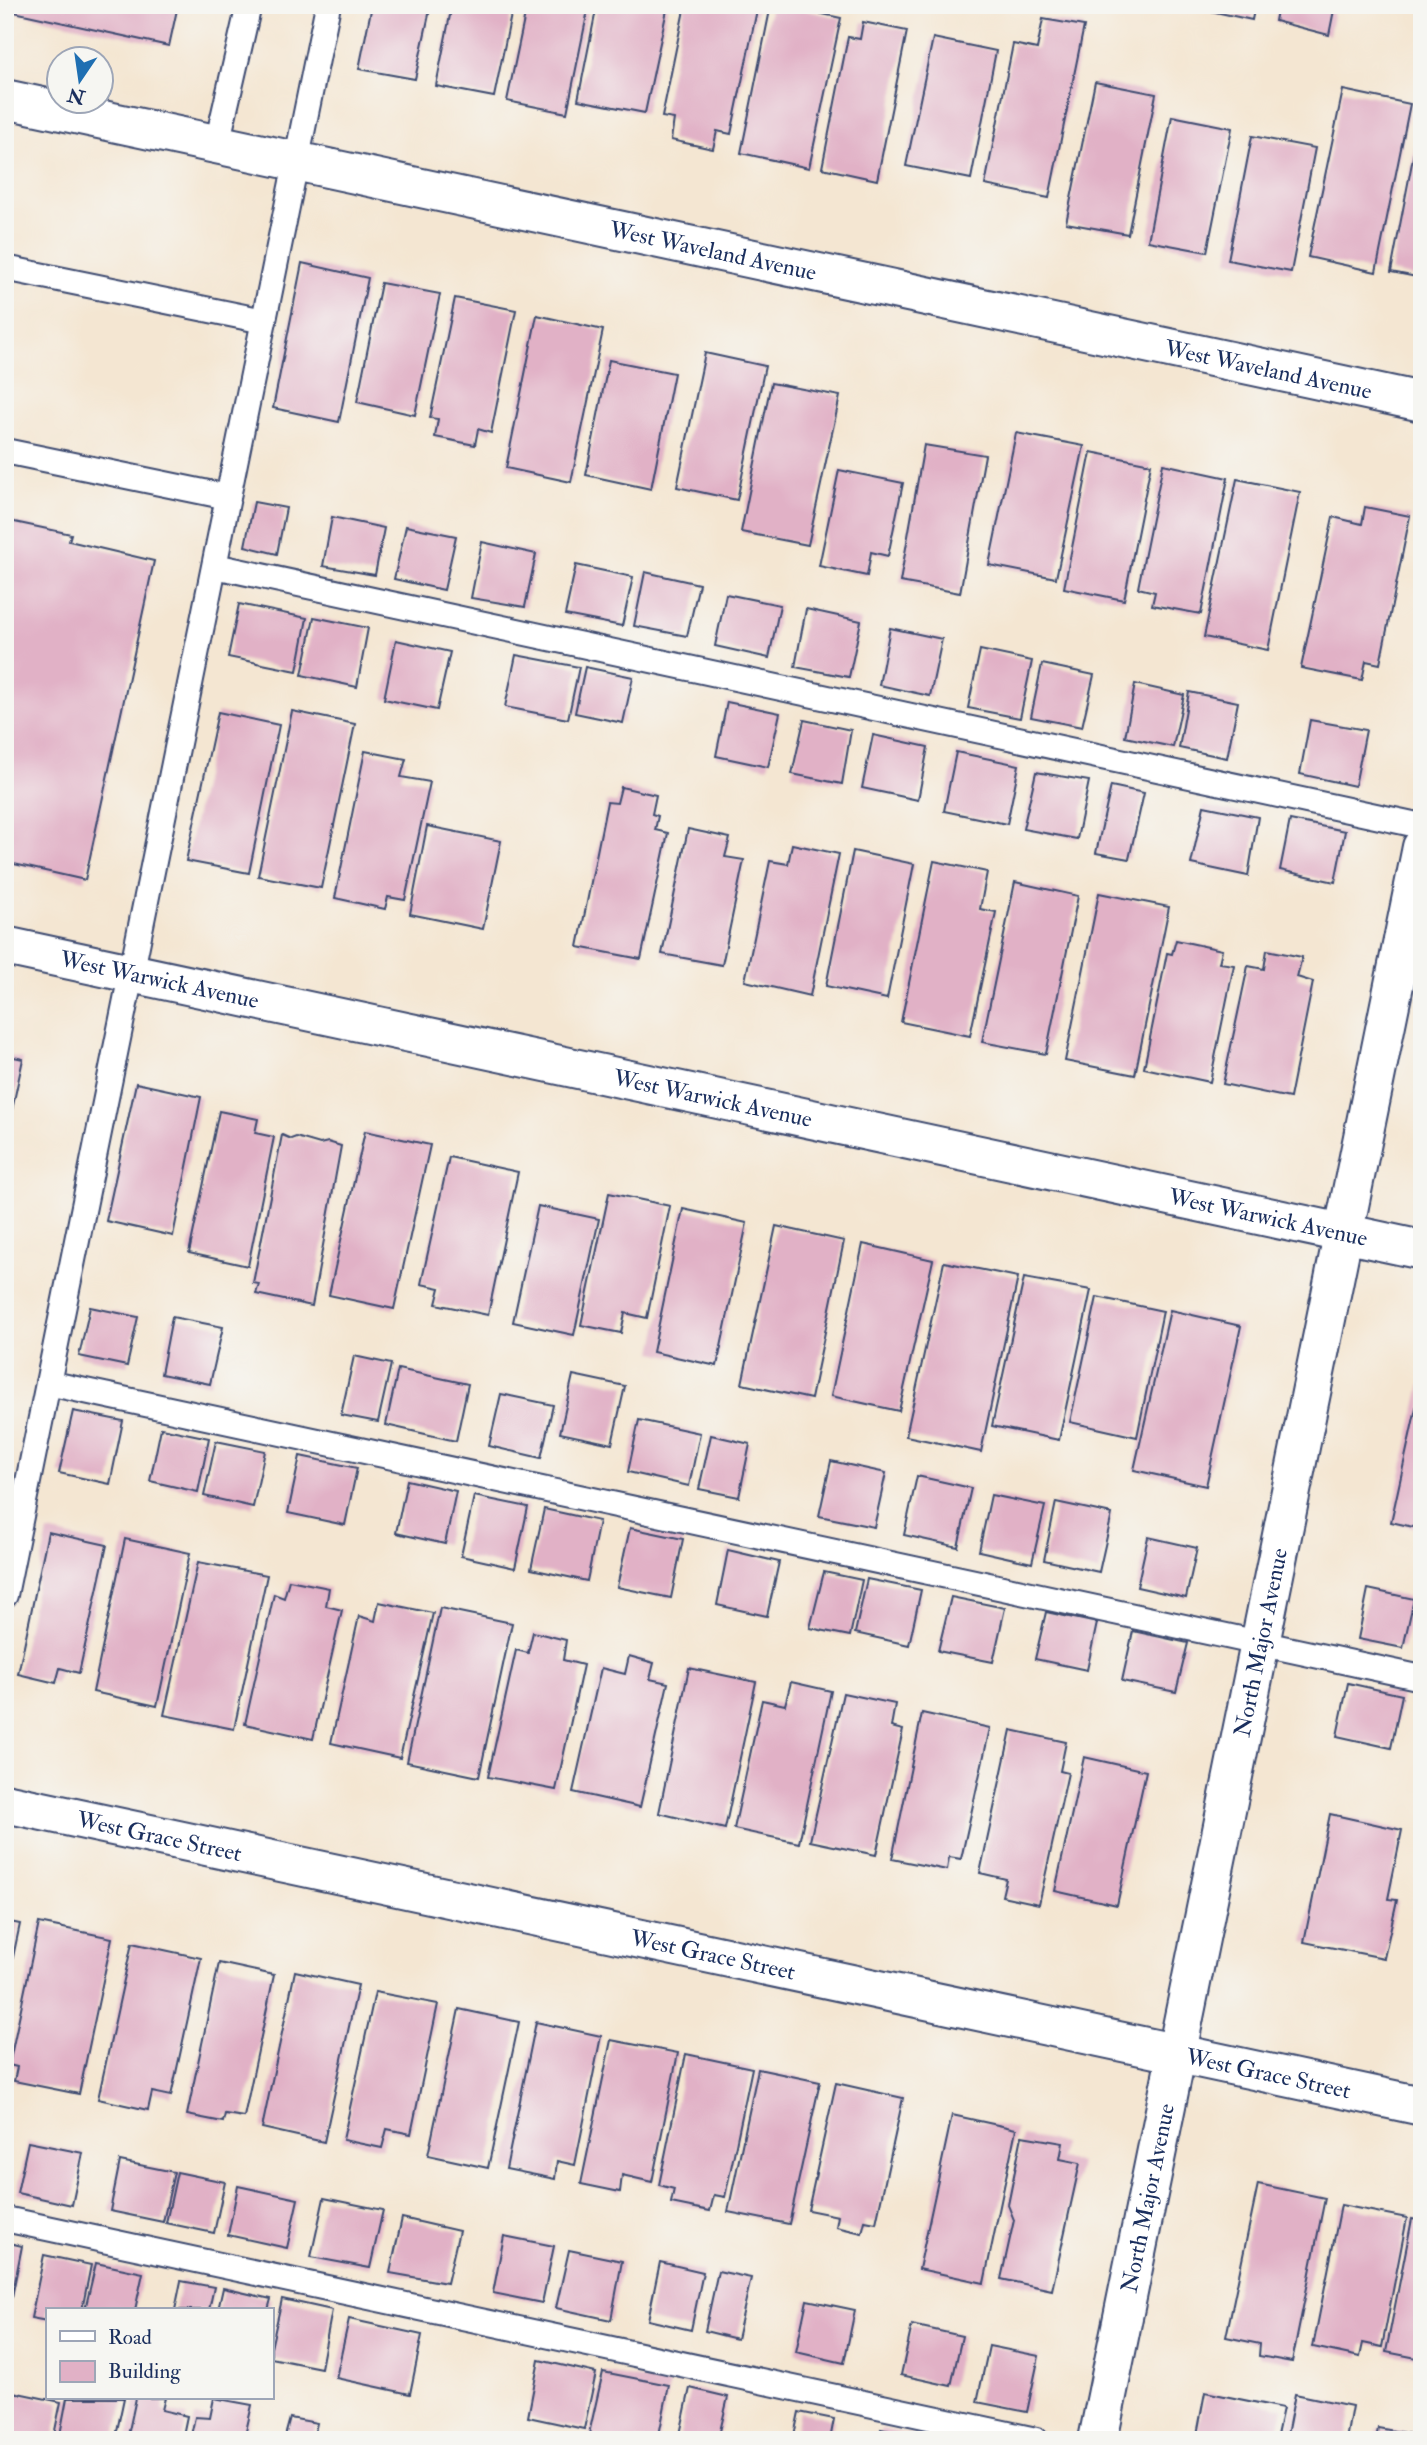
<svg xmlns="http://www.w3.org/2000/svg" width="1427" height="2445" font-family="'IM FELL Double Pica',serif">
	<rect width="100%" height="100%" fill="#f6f6f2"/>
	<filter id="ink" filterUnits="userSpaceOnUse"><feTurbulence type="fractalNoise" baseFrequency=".0143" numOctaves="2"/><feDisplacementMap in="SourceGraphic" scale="14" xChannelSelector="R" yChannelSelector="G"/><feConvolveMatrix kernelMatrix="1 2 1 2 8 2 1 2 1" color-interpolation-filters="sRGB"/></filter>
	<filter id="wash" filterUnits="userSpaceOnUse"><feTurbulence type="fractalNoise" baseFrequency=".00686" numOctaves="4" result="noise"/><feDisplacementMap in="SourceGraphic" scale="28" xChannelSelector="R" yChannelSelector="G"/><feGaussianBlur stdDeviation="1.57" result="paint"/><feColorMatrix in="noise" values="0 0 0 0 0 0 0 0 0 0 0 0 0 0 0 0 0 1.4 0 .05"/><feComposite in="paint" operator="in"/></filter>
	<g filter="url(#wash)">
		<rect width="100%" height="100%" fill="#f4e6d2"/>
		<g id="blocks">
			<!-- building -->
			<g fill="#e1b1c6">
				<path d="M5,5H178L169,46L5,10Z"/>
				<path d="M372,5H431L415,79L359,69Z"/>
				<path d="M452,5H513L494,97L436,86Z"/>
				<path d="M527,5H589L567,113L507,101Z"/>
				<path d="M597,5H668L645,113L578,100Z"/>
				<path d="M685,5H758L731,134L717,131L713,149L671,140L674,119L662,117Z"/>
				<path d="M771,5H781L841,18L809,168L741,153Z"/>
				<path d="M1197,5H1255L1252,20L1197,8Z"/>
				<path d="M1278,5H1335L1329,35L1275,21Z"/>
				<path d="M1043,19L1084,26L1049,198L985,185L1013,44L1037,49Z"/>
				<path d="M863,22L907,31L877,180L822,168L848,37L860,39Z"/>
				<path d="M933,38L996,51L971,179L906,166Z"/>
				<path d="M1095,82L1156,94L1128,234L1066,223Z"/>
				<path d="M1343,90L1410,104L1376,272L1308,257Z"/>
				<path d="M1172,116L1232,128L1207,252L1148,241Z"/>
				<path d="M1420,121H1422V278L1391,272Z"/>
				<path d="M1252,136L1315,148L1291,272L1228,260Z"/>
				<path d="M302,263L368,278L339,422L273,408Z"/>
				<path d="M381,283L440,294L415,415L357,402Z"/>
				<path d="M455,298L516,310L491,433L478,429L475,445L435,437L438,419L430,418Z"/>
				<path d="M537,315L603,330L571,482L506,468Z"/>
				<path d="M705,353L765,366L737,500L677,487Z"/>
				<path d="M609,360L674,373L651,489L586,475Z"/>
				<path d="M771,383L840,396L808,545L741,532Z"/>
				<path d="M1016,433L1084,446L1056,578L989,565Z"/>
				<path d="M924,445L985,455L960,593L900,582Z"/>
				<path d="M1091,452L1151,464L1124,600L1064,588Z"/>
				<path d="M1163,464L1228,478L1201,614L1152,605L1155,592L1138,588Z"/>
				<path d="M839,470L903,483L888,556L871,552L867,576L819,566Z"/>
				<path d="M1237,479L1300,492L1268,650L1204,637Z"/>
				<path d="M254,502L286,508L277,554L245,546Z"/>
				<path d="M1365,507L1410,516L1380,664L1366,661L1362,680L1301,668L1333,517L1362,524Z"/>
				<path d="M332,517L384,528L375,575L323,566Z"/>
				<path d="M5,520L71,534L69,541L154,561L85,880L5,862Z"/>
				<path d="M406,526L456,536L444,590L394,579Z"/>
				<path d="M482,542L536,554L525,607L471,598Z"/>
				<path d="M576,565L633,577L622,626L565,615Z"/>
				<path d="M645,572L699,584L687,636L634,626Z"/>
				<path d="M726,594L780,605L769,658L715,646Z"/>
				<path d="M239,604L307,618L297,671L228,657Z"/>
				<path d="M806,609L861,621L849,677L795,667Z"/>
				<path d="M314,617L368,628L357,687L302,675Z"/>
				<path d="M890,628L942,639L930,696L879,685Z"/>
				<path d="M396,640L450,652L437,710L384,699Z"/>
				<path d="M980,650L1032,661L1020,718L968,708Z"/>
				<path d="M516,655L579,667L568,719L505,707Z"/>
				<path d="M1042,664L1094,675L1082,727L1031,717Z"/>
				<path d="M585,667L633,677L623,723L575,713Z"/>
				<path d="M1135,684L1184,695L1173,747L1125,737Z"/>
				<path d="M1189,692L1238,702L1227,758L1179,748Z"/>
				<path d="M727,702L780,713L768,767L716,756Z"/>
				<path d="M292,711L355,724L321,888L258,876Z"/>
				<path d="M218,712L279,725L249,873L186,861Z"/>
				<path d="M804,720L851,730L842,784L792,774Z"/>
				<path d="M1310,720L1366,730L1355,786L1300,774Z"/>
				<path d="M873,735L928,747L918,800L862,788Z"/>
				<path d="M365,751L406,759L401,777L430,782L405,900L388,897L385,909L335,898Z"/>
				<path d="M956,752L1019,765L1007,824L944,811Z"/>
				<path d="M1036,772L1089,781L1077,839L1023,829Z"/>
				<path d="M1111,786L1144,793L1129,859L1096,853Z"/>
				<path d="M621,787L656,795L652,814L658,816L655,830L668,833L641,959L578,947L607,802L617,803Z"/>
				<path d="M1204,806L1258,817L1248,876L1191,864Z"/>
				<path d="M1290,820L1345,831L1335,882L1280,870Z"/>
				<path d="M427,826L501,841L483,929L410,914Z"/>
				<path d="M688,829L730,838L725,857L744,860L722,965L662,954Z"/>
				<path d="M792,844L839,854L810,996L745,981L770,861L788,864Z"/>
				<path d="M853,851L914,864L887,999L826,986Z"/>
				<path d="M934,861L987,872L980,909L996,912L970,1036L901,1022Z"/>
				<path d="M1015,882L1078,896L1046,1054L982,1042Z"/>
				<path d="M1099,893L1169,907L1135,1075L1065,1061Z"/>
				<path d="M1176,940L1222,950L1219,963L1234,965L1210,1082L1144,1068L1167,953L1172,954Z"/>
				<path d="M1267,950L1302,957L1297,977L1313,982L1290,1098L1223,1084L1248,966L1264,969Z"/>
				<path d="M5,1055L23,1059L6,1138H5Z"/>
				<path d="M136,1083L201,1097L173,1236L106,1221Z"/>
				<path d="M219,1111L258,1119L255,1133L274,1137L248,1266L189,1253Z"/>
				<path d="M365,1131L430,1145L394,1309L329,1295Z"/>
				<path d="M282,1135L291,1139L296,1137L320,1144L328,1142L341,1146L312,1306L256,1294L259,1284L253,1283Z"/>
				<path d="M449,1157L518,1172L488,1315L436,1304L440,1288L421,1284Z"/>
				<path d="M609,1193L670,1206L647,1318L625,1313L621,1333L581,1325Z"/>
				<path d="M538,1206L599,1219L574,1335L513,1322Z"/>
				<path d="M683,1209L747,1223L717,1366L653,1352Z"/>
				<path d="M776,1226L844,1241L811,1399L742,1384Z"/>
				<path d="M863,1244L933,1260L899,1411L831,1396Z"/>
				<path d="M944,1262L1018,1277L981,1452L906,1436Z"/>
				<path d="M1024,1278L1091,1290L1059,1440L992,1426Z"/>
				<path d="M1097,1297L1163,1311L1137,1437L1070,1422Z"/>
				<path d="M90,1307L138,1317L127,1366L79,1356Z"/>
				<path d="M1170,1310L1241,1326L1206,1486L1134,1470Z"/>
				<path d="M172,1317L223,1327L210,1384L161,1374Z"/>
				<path d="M354,1356L391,1364L378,1422L341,1415Z"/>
				<path d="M398,1369L468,1384L456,1441L386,1425Z"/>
				<path d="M573,1375L625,1386L612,1444L560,1433Z"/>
				<path d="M1421,1385H1422V1529L1391,1522Z"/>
				<path d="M501,1394L553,1405L541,1458L489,1446Z"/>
				<path d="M73,1411L123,1421L110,1484L59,1473Z"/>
				<path d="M639,1420L700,1433L689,1486L628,1472Z"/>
				<path d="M161,1428L209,1438L198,1492L150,1481Z"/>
				<path d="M711,1435L750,1444L739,1497L699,1489Z"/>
				<path d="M216,1441L265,1451L253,1507L204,1496Z"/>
				<path d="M300,1456L357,1468L345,1525L288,1513Z"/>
				<path d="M831,1461L886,1473L874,1527L819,1516Z"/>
				<path d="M917,1476L971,1488L958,1547L904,1535Z"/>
				<path d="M407,1480L456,1491L445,1544L396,1533Z"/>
				<path d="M991,1495L1045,1506L1032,1563L979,1551Z"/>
				<path d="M474,1496L528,1507L515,1568L461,1556Z"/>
				<path d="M1056,1502L1112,1514L1099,1572L1044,1560Z"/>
				<path d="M544,1509L599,1521L587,1581L531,1569Z"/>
				<path d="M630,1528L683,1539L671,1598L617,1587Z"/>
				<path d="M48,1532L107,1545L79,1673L60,1668L56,1683L18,1674Z"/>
				<path d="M1148,1537L1197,1548L1186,1598L1137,1587Z"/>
				<path d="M125,1539L190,1553L157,1706L93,1692Z"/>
				<path d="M728,1550L779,1562L767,1616L717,1605Z"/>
				<path d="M198,1562L267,1575L234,1729L164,1715Z"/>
				<path d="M824,1572L862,1580L850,1636L810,1628Z"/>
				<path d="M867,1579L921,1590L909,1645L855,1633Z"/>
				<path d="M289,1580L329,1588L326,1606L342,1610L313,1739L245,1724L274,1594L284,1598Z"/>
				<path d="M1368,1589L1414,1599L1403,1648L1358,1639Z"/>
				<path d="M951,1597L1005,1608L993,1662L938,1651Z"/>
				<path d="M379,1602L433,1613L400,1758L331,1743L359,1616L375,1621Z"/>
				<path d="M440,1608L512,1623L479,1777L407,1762Z"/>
				<path d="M1046,1612L1097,1623L1087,1670L1035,1659Z"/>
				<path d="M1133,1631L1188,1643L1176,1692L1122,1681Z"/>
				<path d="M533,1632L566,1640L563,1660L583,1665L556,1790L488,1777L516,1650L528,1653Z"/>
				<path d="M629,1656L654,1663L650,1679L668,1683L640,1807L573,1792L601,1668L625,1674Z"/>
				<path d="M689,1668L756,1682L725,1829L659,1813Z"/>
				<path d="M791,1682L831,1691L799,1843L734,1829L762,1700L785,1705Z"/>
				<path d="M1348,1683L1402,1695L1391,1748L1337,1736Z"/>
				<path d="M843,1693L895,1704L891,1727L903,1730L876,1855L810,1841Z"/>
				<path d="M922,1713L990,1728L961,1859L949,1857L947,1870L892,1859Z"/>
				<path d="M1011,1730L1066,1742L1060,1771L1068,1773L1039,1904L1002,1896L1006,1879L980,1873Z"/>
				<path d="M1084,1757L1146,1771L1117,1905L1055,1891Z"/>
				<path d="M1330,1814L1402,1830L1388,1899L1397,1900L1384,1958L1304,1942Z"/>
				<path d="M5,1921L20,1924L6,1990H5Z"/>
				<path d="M39,1923L112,1938L79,2094L14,2081L17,2067L9,2065Z"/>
				<path d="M132,1943L201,1958L171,2096L152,2092L148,2110L98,2099Z"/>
				<path d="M219,1963L274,1975L244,2117L225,2114L223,2122L187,2115Z"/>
				<path d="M295,1971L358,1985L324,2142L262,2128Z"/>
				<path d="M375,1992L438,2004L411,2134L387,2129L382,2148L343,2140Z"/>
				<path d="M459,2009L519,2022L488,2168L428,2155Z"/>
				<path d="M536,2022L601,2036L575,2165L557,2161L555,2179L506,2169Z"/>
				<path d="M611,2040L678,2053L652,2182L622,2175L620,2192L581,2184Z"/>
				<path d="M686,2054L752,2068L725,2197L714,2195L710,2211L671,2203L674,2189L659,2185Z"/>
				<path d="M758,2069L820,2082L789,2224L728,2212Z"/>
				<path d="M836,2083L903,2098L876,2223L865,2221L862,2233L836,2227L838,2216L808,2210Z"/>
				<path d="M952,2115L1016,2129L984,2283L919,2269Z"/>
				<path d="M1022,2136L1063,2143L1060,2159L1080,2163L1052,2290L1001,2279L1014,2220L1008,2205Z"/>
				<path d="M28,2142L83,2153L72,2205L17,2193Z"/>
				<path d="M120,2161L174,2172L163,2222L110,2211Z"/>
				<path d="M177,2172L225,2182L214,2233L166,2223Z"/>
				<path d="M1258,2184L1325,2198L1292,2362L1259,2356L1260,2344L1226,2337Z"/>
				<path d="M238,2186L298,2199L287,2248L228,2235Z"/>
				<path d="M324,2198L383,2210L370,2268L311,2257Z"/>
				<path d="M1341,2205L1407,2218L1382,2347L1363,2343L1360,2357L1313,2347Z"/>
				<path d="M402,2218L459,2231L447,2283L390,2273Z"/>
				<path d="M1412,2219L1422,2221V2359L1386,2352Z"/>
				<path d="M504,2236L554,2246L542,2303L493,2293Z"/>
				<path d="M5,2242L22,2246L12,2297L5,2295Z"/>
				<path d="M569,2250L622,2261L611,2320L556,2308Z"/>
				<path d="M44,2255L91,2265L82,2310H47V2321L31,2318Z"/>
				<path d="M660,2262L703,2272L691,2330L648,2320Z"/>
				<path d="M96,2263L143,2273L135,2310H85Z"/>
				<path d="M718,2271L751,2278L737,2339L705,2331Z"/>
				<path d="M181,2281L214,2287L209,2310H175Z"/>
				<path d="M223,2288L271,2299L268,2310H218Z"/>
				<path d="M282,2299L332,2310L321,2368L271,2358V2348Z"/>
				<path d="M807,2300L855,2310L844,2363L796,2352Z"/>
				<path d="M349,2319L422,2335L410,2394L336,2378Z"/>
				<path d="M912,2325L962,2336L951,2386L901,2375Z"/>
				<path d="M989,2346L1039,2356L1027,2412L977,2402Z"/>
				<path d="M539,2360L596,2373L584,2429L528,2417Z"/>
				<path d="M603,2372L669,2385L658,2440H619L589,2434Z"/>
				<path d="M690,2388L728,2397L718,2440L679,2439Z"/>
				<path d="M13,2392L61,2402L53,2440H5V2424Z"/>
				<path d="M1205,2392L1283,2408L1276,2440H1196Z"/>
				<path d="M1295,2394L1352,2406L1346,2440H1286Z"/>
				<path d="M67,2398H124L115,2440H59Z"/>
				<path d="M136,2398H165L162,2410L187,2416L182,2440H127Z"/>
				<path d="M214,2398L252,2405L244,2440H190L195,2417L210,2418Z"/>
				<path d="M799,2412L834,2419L830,2440H793Z"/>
				<path d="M290,2418L317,2423L313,2440H284Z"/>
				<path d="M1378,2428L1422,2436V2440H1376Z"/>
				<path d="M881,2429L926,2439L925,2440H878Z"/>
			</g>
		</g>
	</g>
	<g filter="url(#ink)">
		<use href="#blocks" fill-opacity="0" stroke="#3c4a6f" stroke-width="2"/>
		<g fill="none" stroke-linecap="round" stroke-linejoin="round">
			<!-- service casing -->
			<g stroke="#3c4a6f" stroke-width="28">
				<g id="service">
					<path d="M217,144L249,5"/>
					<path d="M5,268L264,321"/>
					<path d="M5,451L228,497"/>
					<path d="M215,566L1422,826"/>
					<path d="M48,1383L1422,1678"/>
					<path d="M5,1595L328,5"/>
					<path d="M5,2219L1036,2440"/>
				</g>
			</g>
			<!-- minor casing -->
			<g stroke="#3c4a6f" stroke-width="42">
				<g id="minor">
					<path id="s1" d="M5,99L1422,402"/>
					<path id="s2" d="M5,946L1422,1250"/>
					<path id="s3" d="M5,1803L1422,2106"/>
					<path id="s4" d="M1098,2440L1422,847"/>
				</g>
			</g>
			<!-- service -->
			<use href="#service" stroke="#fff" stroke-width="24"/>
			<!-- minor -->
			<use href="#minor" stroke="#fff" stroke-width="38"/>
		</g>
	</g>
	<g text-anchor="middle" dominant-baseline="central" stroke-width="6" stroke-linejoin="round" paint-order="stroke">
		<!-- street labels -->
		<g font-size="23" fill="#1b2f5e" stroke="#f6f6f2">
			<text stroke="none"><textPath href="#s1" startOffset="724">West Waveland Avenue</textPath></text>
			<text stroke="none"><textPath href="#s1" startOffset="1292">West Waveland Avenue</textPath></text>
			<text stroke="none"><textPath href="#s2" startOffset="158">West Warwick Avenue</textPath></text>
			<text stroke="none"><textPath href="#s2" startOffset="724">West Warwick Avenue</textPath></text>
			<text stroke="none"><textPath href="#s2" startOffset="1292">West Warwick Avenue</textPath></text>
			<text stroke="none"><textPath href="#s4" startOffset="814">North Major Avenue</textPath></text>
			<text stroke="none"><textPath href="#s3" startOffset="158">West Grace Street</textPath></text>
			<text stroke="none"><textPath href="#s3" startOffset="724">West Grace Street</textPath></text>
			<text stroke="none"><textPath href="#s3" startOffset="1292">West Grace Street</textPath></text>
			<text stroke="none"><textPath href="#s4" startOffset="247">North Major Avenue</textPath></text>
		</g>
	</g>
	<!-- margin -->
	<rect width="1427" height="2445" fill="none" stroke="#f6f6f2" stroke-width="28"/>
	<!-- legend -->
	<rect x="46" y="2308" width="228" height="91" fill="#f6f6f2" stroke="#9ea6b7" stroke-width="2"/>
	<rect x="60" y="2331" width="35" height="10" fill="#ffffff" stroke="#9ea6b7" stroke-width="2"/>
	<text x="108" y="2344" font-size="21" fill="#1b2f5e">Road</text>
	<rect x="60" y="2361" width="35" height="21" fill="#e1b1c6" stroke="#9ea6b7" stroke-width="2"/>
	<text x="108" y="2378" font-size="21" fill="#1b2f5e">Building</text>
	<!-- north arrow -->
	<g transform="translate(80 80) rotate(193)"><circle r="33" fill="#f6f6f2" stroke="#9ea6b7" stroke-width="2"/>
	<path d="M0-5L12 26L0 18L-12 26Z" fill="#1f6fb2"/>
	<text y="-10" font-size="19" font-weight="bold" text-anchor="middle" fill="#1b2f5e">N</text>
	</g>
</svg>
